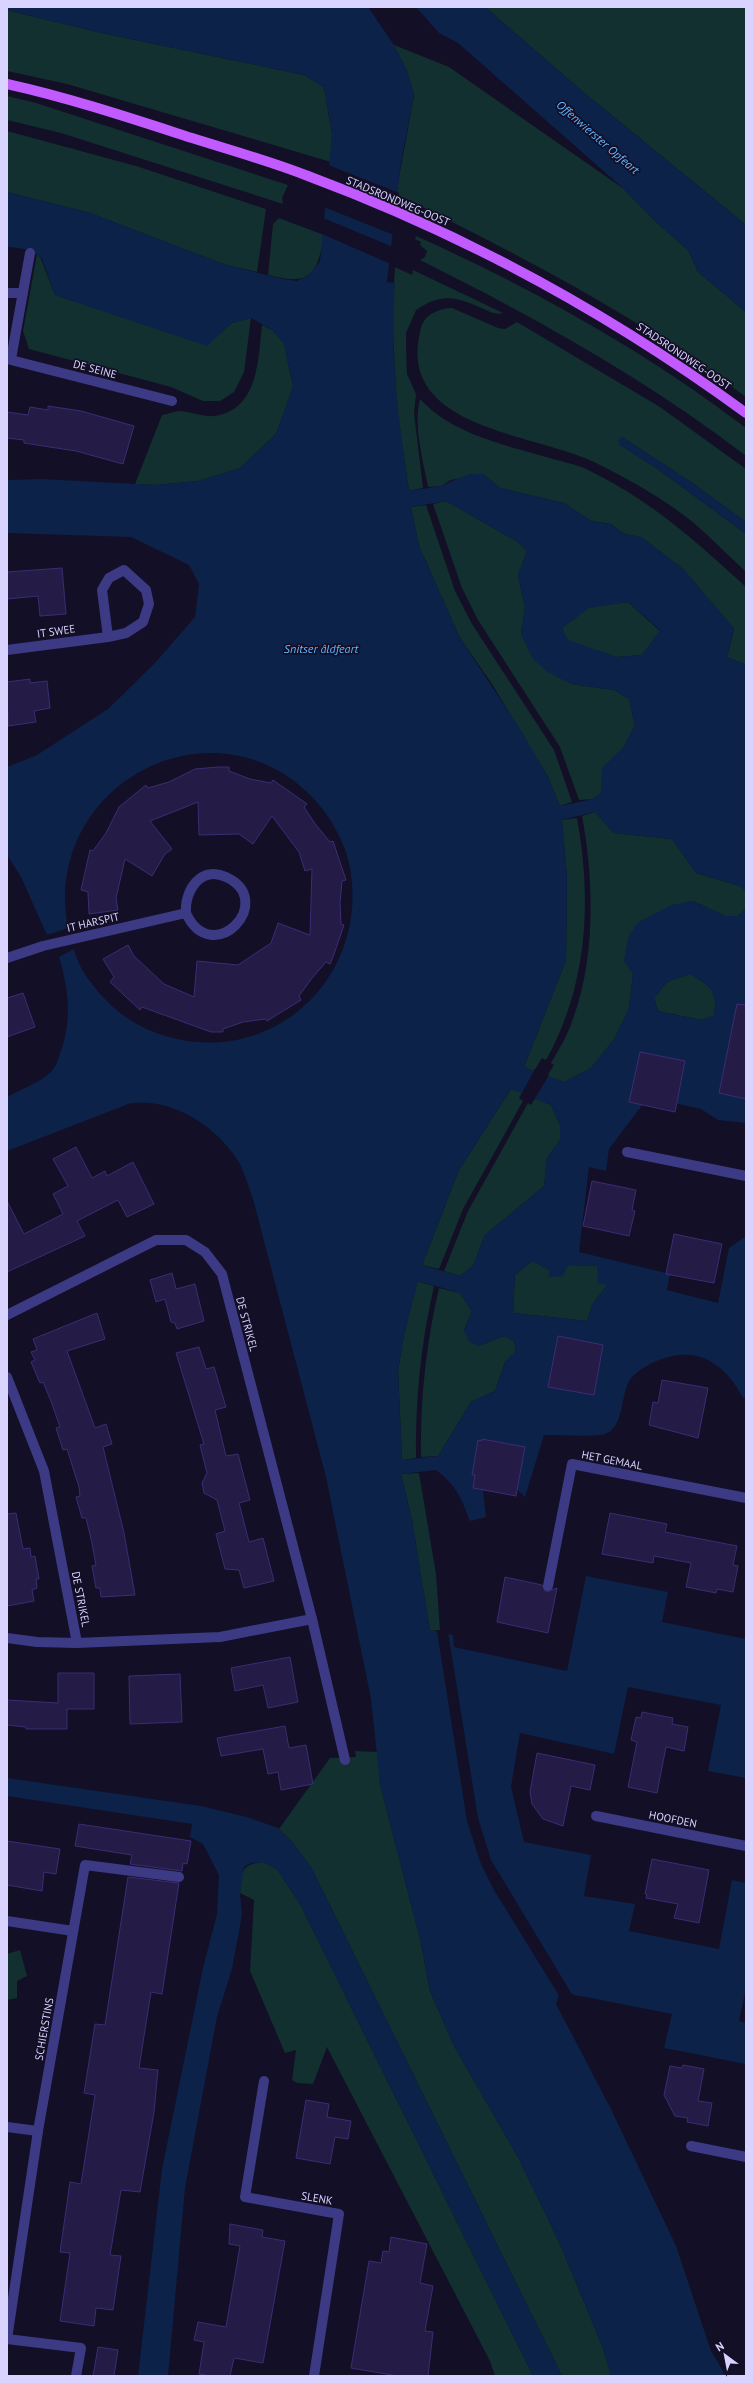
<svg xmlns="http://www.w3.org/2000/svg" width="753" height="2383" font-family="'PT Sans',sans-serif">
	<rect width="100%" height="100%" fill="#130f26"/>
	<!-- green -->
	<g fill="#12302f">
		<path d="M485,7H746V225L582,91Z"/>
		<path d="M7,10L97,32L304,75L324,87L332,134L331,162L67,84L7,71Z"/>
		<path d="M394,45L449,67L624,189L655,221L688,250L698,272L746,312V397C638,316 517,254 396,194L414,95L407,71Z"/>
		<path d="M7,96L36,103L288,185L282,198L283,204L61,133L7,120Z"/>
		<path d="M7,131L136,166L266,209L257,272L226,265L90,213L7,192Z"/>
		<path d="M279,218L324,235C317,276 310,286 268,275L273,224Z"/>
		<path d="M416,236C532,288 645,351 746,428V456C645,378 534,317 420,260L425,257L427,251L420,245L421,242L415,239Z"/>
		<path d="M37,254L41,259L55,295L206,345L232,323L251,318L244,372L234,392L220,401H203L171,387L29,349L23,331Z"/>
		<path d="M395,267L412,275L413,270L503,313C496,315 490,312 484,309C457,297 442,292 416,310L406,333V347L407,374L416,394L414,413L423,488L409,491L397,410L392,315Z"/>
		<path d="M452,308L498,328L505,329L517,322L660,407L746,469V522L691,482L622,437L619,444L659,470L746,534V572C729,556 712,539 695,524C666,500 633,482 600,465C539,432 393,432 421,328C425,314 438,309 452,308Z"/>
		<path d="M262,325L272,330L284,343L293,387L276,434L240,468L198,481L155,485L135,484L162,415C168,414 175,411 181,411C191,412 204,417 215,416C259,409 258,359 262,325Z"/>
		<path d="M420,399C454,436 510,446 557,460C567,463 579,465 588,470C649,499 697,542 746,587V665L727,657L734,629L683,569L641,537L624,534L611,524L591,521L564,503L500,488L483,474L451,480L441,486L428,487C423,460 413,426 420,399Z"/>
		<path d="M446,501L518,542L527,551L518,575L525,607L521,634L571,684L614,690L629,699L635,725L624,747L603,768L601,793L593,799L579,800L560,747L478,620L462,588L433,504Z"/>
		<path d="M426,505L455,591L472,624L554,750L572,802L560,806L548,777L492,684L460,638L419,546L411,507Z"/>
		<path d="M628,602L660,631L642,655L617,657L568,641L562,628L589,607Z"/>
		<path d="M595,812L614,833L672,839L696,873L740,886L746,891V908L738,916H725L693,901L633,974L629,1008L615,1038L591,1068L564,1082L547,1076L554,1065L551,1063C556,1054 562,1045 566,1036C596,971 595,885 582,816Z"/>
		<path d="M577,818C592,900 588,985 546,1060L542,1058L534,1071L524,1067L566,960L567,878L562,820Z"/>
		<path d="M690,974C711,986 718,991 714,1016L701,1020L658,1011L654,998L667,982Z"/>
		<path d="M511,1089L522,1093L519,1098L523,1101L463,1209L439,1269L422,1265L459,1170Z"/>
		<path d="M535,1098L551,1105L560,1125V1140L547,1158L544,1186L485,1235L473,1266L460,1276L444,1271L468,1211L528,1103L531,1105Z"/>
		<path d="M532,1261L550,1270L549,1276L568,1265L597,1266L607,1285L592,1305L587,1321L513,1313L515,1275Z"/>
		<path d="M417,1281L434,1286C421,1343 415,1400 416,1458L402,1460L398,1370L404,1335Z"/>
		<path d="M439,1288L460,1293L472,1311L464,1330L478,1346L504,1336L514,1341L516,1351L505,1362L495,1391L471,1402L438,1456L421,1457C420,1400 426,1344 439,1288Z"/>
		<path d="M419,1473L436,1574L440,1630L430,1631L412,1520L401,1474Z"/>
		<path d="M355,1751L378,1752L380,1784L421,1943L430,1991L454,2046L519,2159L560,2244L603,2348L611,2376H562L311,1867L293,1843L279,1829L330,1758L356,1757Z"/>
		<path d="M263,1862L277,1869L300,1904L533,2376H495L490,2361L327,2047L313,2084L297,2083L292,2080L296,2050L285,2053L250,1971L254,1900L240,1893C242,1872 240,1864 263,1862Z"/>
		<path d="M20,1950L27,1976L17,1981V1998L7,2000V1954Z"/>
	</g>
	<!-- water -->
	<g fill="#0c2248" fill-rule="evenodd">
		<path d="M7,7H368L394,45L407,71L414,95L401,162L387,282L395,283C389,353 399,422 409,491L441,486L469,474H483L500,488L564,503L591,521L611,524L624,534L641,537L683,569L734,628L727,657L746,665V891L740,886L696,873L672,839L614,833L595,812L562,820L567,878L566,960L524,1067L564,1082L591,1068L615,1038L629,1008L633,974L624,961L628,938L637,923L671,905L693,901L725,916H738L746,908V1123L718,1120L701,1109L661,1100L643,1104L609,1149L606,1171L589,1167L579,1252L670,1274L667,1290L718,1303L729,1248L746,1236V1397L743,1398C725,1364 698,1345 659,1360C651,1363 637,1371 631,1378C620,1393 625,1427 605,1434C596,1437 555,1435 544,1435L525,1497L511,1483L483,1491L486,1517L470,1521C461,1498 457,1486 436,1470L401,1474L412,1520L430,1630L453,1635L454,1647L567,1671L586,1576L668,1592L662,1622L746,1639V1778L708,1771L721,1705L628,1687L614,1754L520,1733L511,1787L524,1842L591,1855L584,1896L635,1904L629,1931L719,1949L732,1880L746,1883V1988L739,2021L746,2023V2064L664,2048L672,2014L560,1992L556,2004L611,2109L676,2246L711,2351L726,2376H611L603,2348L560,2244L519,2159L454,2046L430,1991L421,1943L380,1784L371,1699L326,1477L253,1199C249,1188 245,1175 240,1164C218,1127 174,1098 131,1103L7,1151V1097C21,1089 45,1081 54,1068C57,1064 58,1058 60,1054C72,1021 69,990 59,957L74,949C78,968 92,985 104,998C122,1018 147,1032 173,1038C278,1064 369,974 350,868C345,842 331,817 313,798C212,693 41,786 68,928L47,935L21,877L7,855V767L37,755L108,709L155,663L195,617L199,584L189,565L131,537L7,533V480L41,479L155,485L198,481L240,468L276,434L293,387L284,343L272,330L251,318L232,323L207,346L55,295L42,259C32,249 20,248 7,247V192L90,213L226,265L283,279L297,281L309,275L320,261L332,134L324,87L304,75L97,32L7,10ZM446,501L518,542L527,551L518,575L525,607L521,634L533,659L549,673L571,684L614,690L629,699L635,725L624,747L602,768L601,793L593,799L560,806L548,777L522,732L460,638L419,546L411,507ZM628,602L660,630L642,655L617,657L568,640L562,628L589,608ZM690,974C711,986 718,991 714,1016L700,1020L658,1011L654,998L667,982ZM511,1089L551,1105L560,1125V1140L547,1158L544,1186L485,1235L473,1266L460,1276L422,1265L459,1170ZM532,1261L549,1270V1277L563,1276L568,1265L597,1266L598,1283L607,1285L592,1305L587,1321L513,1313L515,1275ZM418,1281L460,1293L472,1311L464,1330L469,1341L478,1346L504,1336L514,1341L516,1351L505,1362L495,1391L471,1402L438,1456L402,1460L398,1370L404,1335Z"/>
		<path d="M416,7H485L582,91L746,225V312L698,272L688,250L655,221L624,189L458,43L439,33Z"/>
		<path d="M622,437L691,482L742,519L746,522V534L659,470L619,444L618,440Z"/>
		<path d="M7,1778L201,1806L247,1817L278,1828L293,1843L311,1867L562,2376H533L300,1904L277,1869L263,1862L251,1863L244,1867L240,1893L242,1915L232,1969L217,2017L185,2188L168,2376H138L162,2169L203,1968L217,1914L219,1875L203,1844L190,1837L192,1824L7,1796Z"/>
	</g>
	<!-- pier -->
	<g fill="#130f26">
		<path d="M328,165L399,193L394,235L324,207Z"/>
		<path d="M323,218L393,247L391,264L322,234Z"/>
		<path d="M535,1069L549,1075L534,1100L521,1095Z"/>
		<path d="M441,1630L448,1632L478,1818L491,1860L573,1996L561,1994L560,1997L494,1890L481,1864L467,1821L437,1631Z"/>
	</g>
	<!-- building -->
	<g fill="#241b47" stroke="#3b2d73">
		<path d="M48,406L81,411L134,426L123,464L76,451L24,443V440L7,438V412L28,415L30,407L48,410Z"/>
		<path d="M62,568L66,614L40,616L38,596L7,599V572Z"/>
		<path d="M30,679V683L47,681L50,708L34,711L36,722L8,726L7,682Z"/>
		<path d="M218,767H229V771L250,779L271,783L273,780L307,804L304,807L316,825L330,842L333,841L346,880L342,881L340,903L341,924L344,925L333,957L330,964L326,962L312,978L299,996L301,1000L267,1021L265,1019L243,1022L223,1029V1032H211L142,1007L140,1010L110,982L114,977L103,959L128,945L134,956L164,984L194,997L197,961L238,965L271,943L278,923L310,935L312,869L305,871L299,852L272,816L253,844L239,834L199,835L198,802L150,821L172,849L165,854L152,876L125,859L116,898L118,910L89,914L88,892L81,890L90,850L93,851L106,833L119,807L146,785L148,788L169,782L195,769Z"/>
		<path d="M23,993L35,1027L7,1037V998Z"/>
		<path d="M737,1004L746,1005V1099L719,1093Z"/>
		<path d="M640,1052L685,1061L675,1112L629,1102Z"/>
		<path d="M76,1147L92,1178L105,1171L107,1176L133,1162L154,1204L127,1217L118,1200L77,1221L85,1236L7,1272V1201L24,1234L63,1214L53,1194L68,1186L53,1159Z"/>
		<path d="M592,1181L636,1190L632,1210L635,1211L629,1236L583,1226Z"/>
		<path d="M674,1234L722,1244L714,1283L666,1274Z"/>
		<path d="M172,1273L176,1289L195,1284L204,1321L177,1329L175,1323L171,1322L165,1299L156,1302L150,1280Z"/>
		<path d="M97,1313L105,1339L67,1351L95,1428L106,1424L112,1444L103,1447L124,1533L135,1595L101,1597L100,1588H96L92,1566L96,1565L92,1543L86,1518H82L76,1497L80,1496L79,1487L67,1449L63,1450L56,1428L60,1427L51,1401L43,1382L40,1383L31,1362L35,1360L31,1352L37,1350L33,1339Z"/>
		<path d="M558,1336L603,1345L594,1395L548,1387Z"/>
		<path d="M199,1347L206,1369L214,1367L226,1407L215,1410L226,1456L238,1454L250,1500L239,1503L249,1542L263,1538L274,1581L244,1588L239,1570L225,1569L216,1534L225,1531L217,1500L204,1493L202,1483L207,1473L200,1445L204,1444L176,1353Z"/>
		<path d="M662,1380L708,1388L698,1438L649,1425L653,1402L658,1403Z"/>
		<path d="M482,1439L525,1447L516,1496L473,1488L475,1475H472L478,1440L482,1441Z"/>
		<path d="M16,1513L23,1549L30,1548L31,1557L35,1556L39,1579H36L37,1588L32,1590L34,1601L7,1606V1514Z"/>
		<path d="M610,1513L667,1524L665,1532L737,1546L733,1565L738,1566L733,1592L717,1589L716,1593L686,1587L691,1563L654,1556L653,1563L602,1554Z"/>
		<path d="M505,1577L542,1585L546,1592L557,1588L548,1633L497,1622Z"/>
		<path d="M290,1657L298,1702L268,1708L263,1685L235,1691L231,1668Z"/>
		<path d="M58,1673H94V1709H67V1729H26V1727L7,1725V1700L58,1703Z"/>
		<path d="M180,1674L182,1722L130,1724L129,1676Z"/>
		<path d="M642,1712L673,1718L672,1724L688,1727L684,1751L666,1747L657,1793L628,1787L637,1742L631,1740L636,1717L641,1718Z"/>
		<path d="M285,1726L289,1748L306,1745L313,1784L281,1790L278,1772L268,1774L263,1749L221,1756L217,1738Z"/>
		<path d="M537,1753L595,1765L590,1790L571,1786L563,1826L543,1819L532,1804L530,1792Z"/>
		<path d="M79,1824L191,1841L187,1864L183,1863L182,1871L130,1864L132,1855L75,1846Z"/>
		<path d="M7,1841L60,1849L56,1874L44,1872L42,1891L7,1885Z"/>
		<path d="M652,1859L709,1870L699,1923L674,1918L678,1904L646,1898L647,1894H645Z"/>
		<path d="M128,1877L179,1883L162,1994L151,1992L139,2068L158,2070L154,2112L140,2192L121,2190L110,2255L121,2256L113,2310L96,2308L94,2326L60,2321L70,2253L60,2252L70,2182L81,2184L95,2095L84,2093L95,2024L105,2025Z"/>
		<path d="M683,2065L704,2069L698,2101L712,2103L708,2126L687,2122L688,2118L675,2116L664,2095L670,2066L682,2068Z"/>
		<path d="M306,2100L329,2104L327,2117L351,2121L348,2139L335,2137L330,2164L296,2158Z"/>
		<path d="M230,2224L263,2230L262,2237L285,2241L263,2363L234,2358L230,2376H211L199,2374L204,2342L194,2340L198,2322L226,2327L240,2246L229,2244Z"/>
		<path d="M391,2237L427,2244L420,2283L433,2286L425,2331L433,2332L428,2376H398L351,2368L369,2261L381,2263L383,2251L389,2252Z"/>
		<path d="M98,2347L118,2350L114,2376H93Z"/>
	</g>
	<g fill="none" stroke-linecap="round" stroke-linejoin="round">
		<!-- minor -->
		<g stroke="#3d3a85" stroke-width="10">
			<path d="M7,293H23"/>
			<path d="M7,359L172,401"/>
			<path d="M11,359L30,253"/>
			<path d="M7,650L108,637L126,633L143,622L149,604L146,590L124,570L109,578L102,590L108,637"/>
			<path d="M7,958L43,946L186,913C212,970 278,901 226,877C201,865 184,891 186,913"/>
			<path d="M627,1152L746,1176"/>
			<path d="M7,1315L156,1240H186L205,1252L222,1274L312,1619L220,1637L77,1643L37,1642L7,1638"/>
			<path d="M7,1377L44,1471L77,1643"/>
			<path d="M548,1586L572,1464L746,1498"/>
			<path d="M312,1619L345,1760"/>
			<path d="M596,1816L746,1846"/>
			<path d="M7,1921L73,1931"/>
			<path d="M264,2081L245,2197L339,2214L314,2376"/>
			<path d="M7,2127L38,2131"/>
			<path d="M691,2146L746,2157"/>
			<path d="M7,2339L38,2131L85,1865L179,1877"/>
			<path d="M7,2339L81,2348L76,2376"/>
		</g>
		<!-- primary -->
		<path stroke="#c25bff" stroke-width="10" d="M7,84C70,98 130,118 192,138C230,150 270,161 308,176C464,234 612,315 746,413"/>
	</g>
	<g text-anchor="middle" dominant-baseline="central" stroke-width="3.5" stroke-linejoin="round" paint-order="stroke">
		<!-- street labels -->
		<g font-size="11" fill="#d9d4ff" stroke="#130f26">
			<text transform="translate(398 201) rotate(23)">STADSRONDWEG-OOST</text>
			<text transform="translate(684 356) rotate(34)">STADSRONDWEG-OOST</text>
			<text transform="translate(95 369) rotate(15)">DE SEINE</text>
			<text transform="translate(56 631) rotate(-8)">IT SWEE</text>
			<text transform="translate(93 922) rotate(-13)">IT HARSPIT</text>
			<text transform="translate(247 1324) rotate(75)">DE STRIKEL</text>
			<text transform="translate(612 1460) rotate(11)">HET GEMAAL</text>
			<text transform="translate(81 1599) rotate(79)">DE STRIKEL</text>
			<text transform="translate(673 1819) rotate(11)">HOOFDEN</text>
			<text transform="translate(44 2029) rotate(-80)">SCHIERSTINS</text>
			<text transform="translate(317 2198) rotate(10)">SLENK</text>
		</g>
		<!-- water labels -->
		<g font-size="12" font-style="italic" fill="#62b6ff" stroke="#130f26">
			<text transform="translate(598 137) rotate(41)">Offenwierster Opfeart</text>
			<text x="321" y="648">Snitser âldfeart</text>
		</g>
	</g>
	<!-- border -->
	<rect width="753" height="2383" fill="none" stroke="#d9d4ff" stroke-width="16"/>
	<!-- north arrow -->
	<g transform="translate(725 2355) rotate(328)" stroke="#130f26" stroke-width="3" paint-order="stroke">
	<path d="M0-3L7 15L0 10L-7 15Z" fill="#d9d4ff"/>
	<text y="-6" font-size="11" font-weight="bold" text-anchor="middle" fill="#d9d4ff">N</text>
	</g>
</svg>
